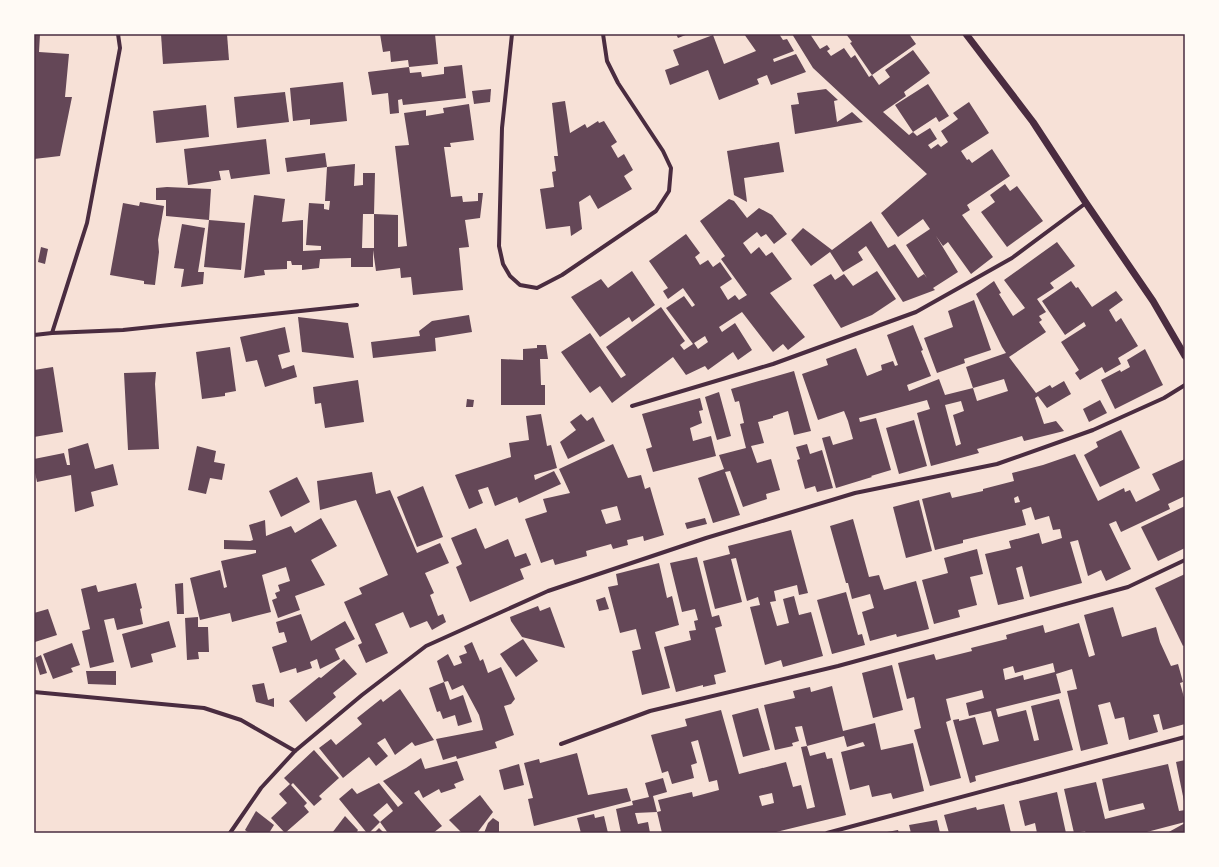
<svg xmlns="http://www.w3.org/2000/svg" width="1219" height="867" font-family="'DM Sans',sans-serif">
	<rect width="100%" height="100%" fill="#f7e1d7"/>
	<!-- building -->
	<g fill="#644757" fill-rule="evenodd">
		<path d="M34,34H40L39,52L69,54L65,97H72L60,156L34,159L35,98H34Z"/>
		<path d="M161,34H227L229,60L163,64Z"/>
		<path d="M380,34H435L438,64L409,67L408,60L391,62L390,51L383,52Z"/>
		<path d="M676,34H688L678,38Z"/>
		<path d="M744,34H779L783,40L787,39L794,51L773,59L774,62L796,54L806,72L771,85L767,75L757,79L759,84L719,100L708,70L670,85L665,70L679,65L673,50L713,35L724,64L756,51Z"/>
		<path d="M792,34H810L820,49L827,45L830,49L827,51L831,56L844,48L851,58L855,55L869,77L872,75L879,85L890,77L885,70L913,50L930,73L904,92L906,96L883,112L909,135L913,132L895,105L928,84L949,116L939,122L936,117L913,132L917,136L930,128L937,139L928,145L931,149L938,144L941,147L948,142L941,131L958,119L953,113L969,102L989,133L961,151L967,160L969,159L972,163L992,149L1010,176L967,205L970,210L962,215L993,257L971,274L948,242L943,246L936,236L958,272L933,288L935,290L903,302L866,246L858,252L863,260L843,272L830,252L811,266L791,240L803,228L832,250L871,221L888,248L895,244L918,278L924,274L927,278L906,245L930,229L923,219L898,237L881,213L927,174L813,68Z"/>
		<path d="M846,34H909L916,44L872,75L850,43L852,42Z"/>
		<path d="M462,65L466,98L403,105L402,99L398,100L399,113L390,114L388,93L372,95L368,72L409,67L410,73L421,72L422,77L444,74V67Z"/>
		<path d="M343,82L347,121L310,125V119L293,121L290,88Z"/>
		<path d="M491,89L490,102L474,104L472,91Z"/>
		<path d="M826,89L838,100L834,101L837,122L852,112L863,122L795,134L791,105L799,104L797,93Z"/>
		<path d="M285,92L289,122L237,128L234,97Z"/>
		<path d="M565,101L570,133L585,124L587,128L598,121L599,123L604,121L617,142L611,146L618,158L624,154L633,170L624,176L632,189L598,209L590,195L579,202L582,229L571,236L570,226L546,229L540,189L554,187L552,172L556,171L554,156H558L552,103Z"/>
		<path d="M469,104L474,140L450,143L451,147H444L451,197L462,196L463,202L478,201V193H483L480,218L465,220L469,247L459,248L463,290L413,295L411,277L401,278L400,268L376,271L373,250V267H351V258L320,259L319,268L302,270V265H292L291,261H287V269L264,270L265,275L244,278L254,195L285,199L282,222L303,220V251L321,250V246L306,245L309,203L324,204V209L329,210L330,201H325L327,167L355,164L354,186L363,185V173H375L374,214H363L362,248H374V214L398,215V247L407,246L395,146L409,145L404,113L426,110V116L444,113L443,108Z"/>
		<path d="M206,105L209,137L156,143L153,111Z"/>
		<path d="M266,139L270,174L231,179L229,170L219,171L221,180L188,185L184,149Z"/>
		<path d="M779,142L784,172L744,178L747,202L734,195L727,151Z"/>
		<path d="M325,153L327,167L287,172L285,158Z"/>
		<path d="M1005,184L1010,191L1017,186L1043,221L1007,247L981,212L995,202L990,195Z"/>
		<path d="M167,187L211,189L209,220L166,216V200H156V188Z"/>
		<path d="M729,199L734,201L747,218L759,208L772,215L787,234L774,244L766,234L761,237L757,232L743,243L751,254L759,247L766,256L772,252L792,279L770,293L805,337L788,350L783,344L773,352L742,312L719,327L722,332L735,323L752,350L738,360L733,352L708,370L705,366L686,375L673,357L612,403L600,386L590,393L561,352L590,333L621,378L626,375L606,347L661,307L685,341L680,345L684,350L693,344L666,308L684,296L692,307L695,305L683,288L668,299L663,291L668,288L649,261L686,234L700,253L695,257L700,265L708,260L713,267L720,262L732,279L720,287L728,300L735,295L739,300L747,295L721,259L725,256L700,221ZM705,336L708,342L698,349L694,343Z"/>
		<path d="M140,202L164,206L158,240L159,252L155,285L144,284V281L110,275L123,203L139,206Z"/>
		<path d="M209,220L245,223L241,270L204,267Z"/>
		<path d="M182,224L205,228L198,272H204L203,284L181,287L184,269L174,268Z"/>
		<path d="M1057,242L1075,266L1050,283L1054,288L1037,299L1046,312L1039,316L1042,320L1039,322L1046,332L1009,357L1036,393L1050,385L1052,388L1064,381L1071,394L1047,408L1038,396L1035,398L1044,424L1056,421L1064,431L1024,441L1022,436L977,449L979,453L931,466L917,413L930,409L927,400L859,418L860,422L876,418L891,470L871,476L872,477L836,488L822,438L830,436L833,445L853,439L848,421L844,411L818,420L802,374L828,365L826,359L856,348L867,376L882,370L881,365L893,361L895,366L898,365L887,335L913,325L923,350L921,351L931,376L907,385L909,391L939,379L945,395L973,388L977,401L1008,391L1004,379L973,388L966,367L1006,353L1002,347L976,294L994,281L1001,293L999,294L1013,316L1025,308L1004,280ZM961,401L964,411L953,415L961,444L956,446L945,405Z"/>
		<path d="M41,247L48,249L45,264L38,262Z"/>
		<path d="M632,271L655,305L632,322L629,317L600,337L571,297L601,279L608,288Z"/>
		<path d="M877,271L896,299L872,315L841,328L813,285L831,274L835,280L844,274L853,286Z"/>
		<path d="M1071,281L1076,288L1078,287L1092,307L1116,291L1123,300L1109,310L1116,322L1121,318L1138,346L1118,358L1121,364L1105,373L1102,367L1080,380L1075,373L1079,370L1061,342L1086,326L1084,322L1065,335L1042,301Z"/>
		<path d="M974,300L991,350L964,359L965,363L937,373L924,338L953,327L948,311Z"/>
		<path d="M469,315L472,332L435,338L436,351L373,358L371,342L420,336L419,331L432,321Z"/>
		<path d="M298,317L348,323L354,358L302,352Z"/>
		<path d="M285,327L290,352L278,355L282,369L294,365L297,377L265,387L257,360L246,362L240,337Z"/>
		<path d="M537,345H546L548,359H540L541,385H545V405H501V359L523,360V349L537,348Z"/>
		<path d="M230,347L236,391L225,393V396L202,399L196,352Z"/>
		<path d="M1145,349L1163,385L1115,409L1101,380L1120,370L1121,372L1130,367L1127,360Z"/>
		<path d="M53,367L63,432L34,437V370Z"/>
		<path d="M794,371L811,431L794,435L788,411L773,416V418L758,422L764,443L751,446L757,463L771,459L780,490L766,494L767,499L743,507L730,471L725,472L740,515L713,523L698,478L724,469L719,455L746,448L740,424L744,423L739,401L735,402L731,389Z"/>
		<path d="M156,372L155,384L159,449L128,450L124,373Z"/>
		<path d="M358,380L364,422L325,428L321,403L315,404L313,387Z"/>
		<path d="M719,392L731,436L717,440L705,397Z"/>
		<path d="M700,398L703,410L699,411L702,423L690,428L693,441L711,436L716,456L653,472L646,449L652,447L642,414Z"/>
		<path d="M467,399L474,400L473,407H466Z"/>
		<path d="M1100,400L1107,413L1089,422L1083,409Z"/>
		<path d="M541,414L547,446L551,445L557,468L534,475L535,480L554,471L561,484L519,503L517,497L495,506L488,487L478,490L483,503L469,509L455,475L511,457L509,443L529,440L526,416Z"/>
		<path d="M581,414L587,421L593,417L605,441L568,459L560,442L576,430L570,422Z"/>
		<path d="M914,420L927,466L899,474L886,428Z"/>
		<path d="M1121,430L1140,468L1100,487L1084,455L1098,447L1096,442Z"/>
		<path d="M88,443L95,469L113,464L118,485L91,492L94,506L75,512L71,475L37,482L34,468V459L64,453L67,465H70L68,449Z"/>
		<path d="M613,444L628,478L641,475L645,489L650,487L664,535L644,541L643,536L627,540L628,545L613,549L611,544L586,551L587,556L555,565L553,559L541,563L525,519L547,512L543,499L570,493L559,469ZM617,506L621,520L606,524L601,510Z"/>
		<path d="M807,444L810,454L822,450L833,488L817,492L815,486L805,489L797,460L800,459L796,447Z"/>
		<path d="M197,446L216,451L214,462L225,464L222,480L210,478L206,494L188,490Z"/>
		<path d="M1075,454L1098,501L1124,488L1125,492L1130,490L1136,502L1160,490L1152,474L1185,459V496L1168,504L1170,509L1121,532L1116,521L1109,524L1131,569L1106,581L1101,570L1088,576L1078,540L1070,542L1082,583L1030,597L1022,566L1016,568L1024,599L998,605L985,554L1011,548L1009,541L1039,533L1042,544L1062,538L1060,529L1053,530L1049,516L1035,520L1031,507L1022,510L1026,525L963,540V543L935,550L922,499L950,492L952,498L983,491V489L1014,481L1012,473L1043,465ZM1018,496L1020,502L1015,503L1014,498Z"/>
		<path d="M372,472L376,494L390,490L417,553L440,543L449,563L425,573L434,593L430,595L438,616L443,614L446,622L432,630L427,621L410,628L403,612L375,624L388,653L366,663L358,645L362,643L344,602L362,594L359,588L388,575L356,500L320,510L317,481Z"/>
		<path d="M297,477L310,502L281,517L269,491Z"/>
		<path d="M423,486L443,537L417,547L397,497Z"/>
		<path d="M919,500L932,551L906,558L893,507Z"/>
		<path d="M1185,506V548L1158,561L1141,527Z"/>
		<path d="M321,518L337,546L311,560L325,585L295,596L300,610L278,618L272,600L277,598L275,593L280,591L278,585L290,581L286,567L262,575L271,612L232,622L230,613L200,620L190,578L220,570L224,588L227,587L221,561L256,553V550L224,549V540L250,541L253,540L249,525L265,520L266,536L291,526L295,533Z"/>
		<path d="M705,518L707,524L687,529L685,523Z"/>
		<path d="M853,519L869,577L879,575L884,590L916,581L929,629L897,637L896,634L870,641L862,612L874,608L870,594L852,599L848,583H846L830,526Z"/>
		<path d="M476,528L485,549L508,539L515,557L526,553L531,565L520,569L524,579L470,602L456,567L462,564L451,538Z"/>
		<path d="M791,530L808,593L799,595L797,585L774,591L776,601L770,602L777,626L789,623L783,599L794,596L799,615L811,612L823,656L783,667L781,660L765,665L750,607L760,605L758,597L747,601L736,558L731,559L742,602L715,609L703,561L730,554L728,546Z"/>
		<path d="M977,549L983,574L970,577L977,605L958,610L960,617L934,624L922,580L948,573L944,558Z"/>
		<path d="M697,557L712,617L719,615L722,626L715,628L726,672L714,675L716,684L703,687V685L676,692L664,647L691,640L689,631L696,630L694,621L698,620L695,609L682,612L670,563Z"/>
		<path d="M659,563L667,598L672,596L679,625L655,632L670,688L642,695L632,651L641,649L636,629L620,633L608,587L618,585L616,574Z"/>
		<path d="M1185,574V645L1183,646L1155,588Z"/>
		<path d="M136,583L142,608L140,609L143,624L117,630L114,618L104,620L114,662L90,668L82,631L90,629L81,589L96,585L98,592Z"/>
		<path d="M183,583L184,614H177L175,584Z"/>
		<path d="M846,592L858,635L862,634L865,645L832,654L817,600Z"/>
		<path d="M605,597L609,609L599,611L596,600Z"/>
		<path d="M538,606L540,611L550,607L565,648L522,637L511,621L510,617Z"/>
		<path d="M1113,607L1122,637L1156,627L1160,642L1171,666L1178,664L1183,682L1180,683L1185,701V724L1163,730L1159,714L1153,715L1158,732L1129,740L1124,717L1115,719L1110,702L1098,705L1108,744L1081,751L1067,691L1077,689L1072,669L1056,674L1061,693L996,709L998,717L1026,710L1034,741L1039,740L1031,706L1059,699L1073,750L975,776L976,781L970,783L953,720L959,719V721L975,717L983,745L999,741L991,711L969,716L966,703L984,698L982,690L946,699L951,720L946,722L961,778L930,786L914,730L921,728L914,697L907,699L898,663L934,654L936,660L972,651L971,648L1007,639L1006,635L1043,625L1045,633L1079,623L1089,657L1095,655L1084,615ZM1053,663L1055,672L1024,680L1023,675L1005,680L1003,669L1013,666L1015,673Z"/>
		<path d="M48,609L57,635L35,642L34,613Z"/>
		<path d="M301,614L311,641L345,621L355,639L335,649L340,659L320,669L317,659L310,662L312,668L297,673L296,668L280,673L272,647L287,642L284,632L279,633L276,622Z"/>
		<path d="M198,617V627H208L209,652H198L199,659L187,660L185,618Z"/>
		<path d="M169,621L176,647L151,654L153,662L131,668L122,634Z"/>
		<path d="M523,639L538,661L516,677L500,654Z"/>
		<path d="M472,642L480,661L483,659L488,673L501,667L515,699L511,704L504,706L514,735L495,742L497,748L457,759L456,756L443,760L436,739L483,730L479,715L463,685L452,690L448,681L444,682L437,661L448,654L454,666L462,663L459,656L467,653L464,646Z"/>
		<path d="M72,643L80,665L71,668L73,672L53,679L43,654Z"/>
		<path d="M41,655L47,673L40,675L35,658Z"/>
		<path d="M344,659L357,674L333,693L336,697L306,722L289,701L319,677L321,678Z"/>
		<path d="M892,665L903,710L873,718L862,673Z"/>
		<path d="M86,671H116V685L88,684Z"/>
		<path d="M444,682L450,700L463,695L472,722L458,726L455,715L443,719L440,711L437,712L429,688Z"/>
		<path d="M264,683L268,700L274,698V707L256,702L252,685Z"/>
		<path d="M832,686L843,731L875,723L881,750L913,743L924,791L893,799L891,793L872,797L869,785L850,790L841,752L865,746L863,742L847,747L844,736L807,746L802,726L795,727L799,741L792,743L793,746L775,750L764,705L795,698L793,691L810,687L811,692Z"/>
		<path d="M400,689L434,740L415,746L412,742L395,755L385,738L377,743L388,756L376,766L369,757L343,778L319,748L331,739L336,745L362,724L357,718L381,699L383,702Z"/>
		<path d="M758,708L770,750L743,757L732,715Z"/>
		<path d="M721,710L739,774L786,762L793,787L801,785L807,809L815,807L801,747L807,746L810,756L825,752L827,759L832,758L846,815L772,833H662L657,812L661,811L658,800L692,792L693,797L719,790L717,780L709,782L698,740L691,742L697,763L691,765L694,778L672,784L668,771L662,773L651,735L687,726L685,719ZM772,793L774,803L762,806L759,796Z"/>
		<path d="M314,750L339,778L319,796L322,799L314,806L293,783L291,785L307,803L304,806L309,812L285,833L271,818L287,803L279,794L290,784L284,778Z"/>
		<path d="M577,753L588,795L627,788L631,801L534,826L528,799L533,798L524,763L539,759L540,763Z"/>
		<path d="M421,758L425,769L457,761L464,780L454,784L456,788L441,793L439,789L423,798L419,790L414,793L442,826L433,833H388L380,822L393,811L387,803L373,815L380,822L369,833H367L339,799L352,788L357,794L379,783L398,807L403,803L383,781L406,768Z"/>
		<path d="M1185,760V801H1184L1176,762Z"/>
		<path d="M519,764L524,785L504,790L499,770Z"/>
		<path d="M1168,764L1179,811L1185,810V822L1143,833H1086L1085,831L1074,833L1064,789L1096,782L1105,819L1145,809L1143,803L1109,811L1102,779Z"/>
		<path d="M663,778L667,792L653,796L657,812L635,813L638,824L648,822L650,833H621L616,809L633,805L632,801L649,797L645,783Z"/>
		<path d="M1057,792L1066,833H1037L1035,823L1025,826L1019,801Z"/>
		<path d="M480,795L493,812L477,833H462L449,820Z"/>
		<path d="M1004,804L1011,833H949L944,815L976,807L977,810Z"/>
		<path d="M256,811L274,825L269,833H249L245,830Z"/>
		<path d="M594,814L595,818L604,816L608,833H581L577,818Z"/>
		<path d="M345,816L358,830L356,833H332Z"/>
		<path d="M493,818L499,822V833H484L488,823Z"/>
		<path d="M937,820L940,833H911L909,825Z"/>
		<path d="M1185,823V833H1167Z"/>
		<path d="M379,828L384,833H374Z"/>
		<path d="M898,830L899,833H887V832Z"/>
	</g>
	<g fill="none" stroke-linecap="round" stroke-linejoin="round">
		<!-- minor -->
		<g stroke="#4a2c40" stroke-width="4">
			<path d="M512,34L502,128L499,246L503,264L510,276L520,285L537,288L562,275L656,211L669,191L671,168L663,151L618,83L607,61L603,34"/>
			<path d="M52,333L87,223L120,48L118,34"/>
			<path d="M34,335L52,333L123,330L357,305"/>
			<path d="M632,406L773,364L916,312L1012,258L1086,203"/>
			<path d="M34,692L204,708L241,720L295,751"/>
			<path d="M561,744L650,711L838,666L1128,587L1185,560"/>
			<path d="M230,833L261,788L295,751L362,695L426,646L548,591L706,538L855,493L997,464L1093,430L1164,398L1185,385"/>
			<path d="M827,833L1185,737"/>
		</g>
		<!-- tertiary -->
		<path stroke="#4a2c40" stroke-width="7" d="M966,34L1033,122L1086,203L1153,301L1185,356"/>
	</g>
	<!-- border -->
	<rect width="1219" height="867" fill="none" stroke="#fffaf5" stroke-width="70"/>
	<rect x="35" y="35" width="1149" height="797" fill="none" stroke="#4a2c40" stroke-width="1.5"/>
</svg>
